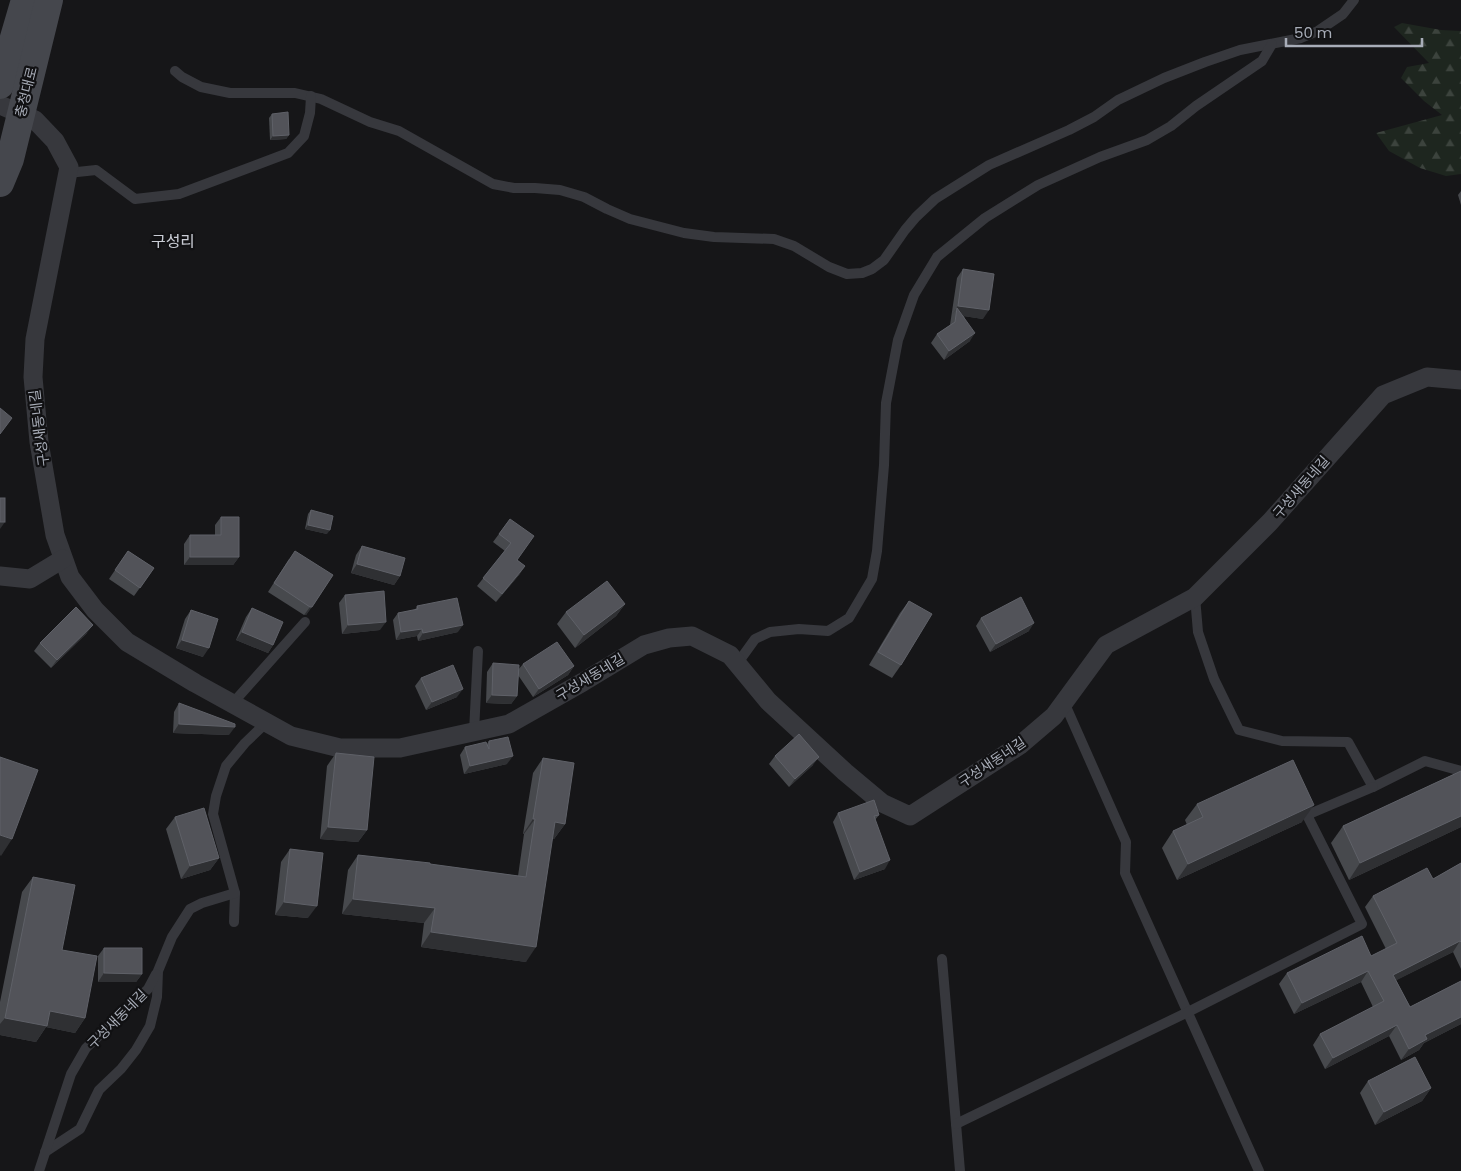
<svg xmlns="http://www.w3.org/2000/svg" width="1461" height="1171" font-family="Poppins,'Noto Sans KR',sans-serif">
	<defs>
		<pattern id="forest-firs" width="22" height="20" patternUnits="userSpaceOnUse" patternTransform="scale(1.25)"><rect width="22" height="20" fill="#1e261f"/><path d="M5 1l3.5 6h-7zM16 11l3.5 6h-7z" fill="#3c433d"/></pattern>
	</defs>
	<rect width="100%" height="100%" fill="#161618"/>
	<!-- forest -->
	<path fill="url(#forest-firs)" d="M1402,23L1441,30L1461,31V174L1446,176L1420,168L1389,151L1376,133L1442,115L1424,101L1401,78L1407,67L1429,63L1394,27Z"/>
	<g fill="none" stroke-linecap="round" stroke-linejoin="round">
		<!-- service -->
		<g stroke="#37383d" stroke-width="10">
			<path d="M175,71L182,77L201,87L230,93H295L321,99L370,122L399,131L493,184L514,188H535L560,190L584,197L607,209L630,219L684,233L714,237L774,239L794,246L829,267L847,274L862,273L872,269L884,260L905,230L916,217L935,199L989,165L1069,130L1094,117L1118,100L1164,78L1205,62L1240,50L1301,38L1318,31L1343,14L1354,0"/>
			<path d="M68,173L96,170L135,199L179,194L288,153L304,136L310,113L311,96"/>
			<path d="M1195,597L1198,632L1214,679L1239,730L1282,741L1348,742L1373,787L1425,761L1461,771"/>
			<path d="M737,664L755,639L770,632L799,629L828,631L849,618L872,579L877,551L884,465L886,403L898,340L914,295L937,257L985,218L1038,185L1100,157L1147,140L1171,126L1196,106L1262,61L1272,44"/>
			<path d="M1064,702L1126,842L1125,873L1259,1171"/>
			<path d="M232,704L305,622"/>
			<path d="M474,732L478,651"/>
			<path d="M234,922L235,893"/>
			<path d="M942,959L960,1171"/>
			<path d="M956,1124L1188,1012L1362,924L1307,815L1373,787"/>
			<path d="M45,1152L80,1129L99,1090L121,1069L136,1050L150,1026L157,997L158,971L172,937L190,909L202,903L235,893L213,814L216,796L226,766L245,743L267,722"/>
			<path d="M39,1171L71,1074L86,1048L148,989L156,974"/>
		</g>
		<!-- minor -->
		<g stroke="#37383d" stroke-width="19">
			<path d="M0,105L35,120L55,141L69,167L35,339L33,377L39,442L55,535L70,577L95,610L127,642L195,683L291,736L340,748H400L509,724L583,682L644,645L669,638L692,636L730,655L768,701L845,772L882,803L910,816L1020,745L1054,716L1106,645L1195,597L1270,522L1383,395L1427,377L1461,380"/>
			<path d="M0,576L30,579L63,559"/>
		</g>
		<!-- secondary -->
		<g stroke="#45474d" stroke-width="28">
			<path d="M0,85L25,0"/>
			<path d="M0,183L10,159L49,0"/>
		</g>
	</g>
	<!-- wall -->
	<g fill="#47494d">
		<path d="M272,114L289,135L286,139L270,140L269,118Z"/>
		<path d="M1461,191V205L1458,195Z"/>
		<path d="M963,269L983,319L964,316L970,341L944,360L931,343L937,334L950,325L957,278Z"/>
		<path d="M311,510L327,534L305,529L308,514Z"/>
		<path d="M221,517L239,557L233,565H184V544L190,535H215V525Z"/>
		<path d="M510,519L517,560L525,566L519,575L496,602L477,586L505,551L493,542Z"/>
		<path d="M362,546L400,576L394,585L351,573L356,555Z"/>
		<path d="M128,551L154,568L134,596L109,579Z"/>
		<path d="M289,559L333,575L306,615H304L268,592Z"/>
		<path d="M345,595L380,630L342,634L339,603Z"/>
		<path d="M909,601L901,665L892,678L869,665L900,613Z"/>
		<path d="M625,604L616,616L575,648L557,624L566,612Z"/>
		<path d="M417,606L458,632L418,641L417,636L396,640L393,620L398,613L415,610Z"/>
		<path d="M252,608L273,645L268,653L236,640L246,617Z"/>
		<path d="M191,610L203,657L176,648L185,619Z"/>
		<path d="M981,618L1029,631L990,652L976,626Z"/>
		<path d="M87,633L51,668L34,651L40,643Z"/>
		<path d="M493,663L518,670L523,664L574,666L568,675L533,697L518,675L517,696L511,704L486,703L487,672Z"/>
		<path d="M421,678L457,697L426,710L415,686Z"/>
		<path d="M179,703L229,735L173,733L174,712Z"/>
		<path d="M489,741L507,764L464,774L460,755L465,747L487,744Z"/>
		<path d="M336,753L367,830L358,842L320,839L327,766Z"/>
		<path d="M775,756L813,765L789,787L769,764Z"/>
		<path d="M543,758L565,824L554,839L552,838L526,962L421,947L424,923L342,914L348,870L358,855L518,876L524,834H523L533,773Z"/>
		<path d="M1461,771V827L1349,880L1331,843L1343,826Z"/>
		<path d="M1197,804L1302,822L1177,880L1162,848L1173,831L1187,825L1185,820Z"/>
		<path d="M838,813L879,815L875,820L885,869L854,880L833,822Z"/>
		<path d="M175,817L219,858L210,870L181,879L166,829Z"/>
		<path d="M290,849L308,918L275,915L281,862Z"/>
		<path d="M1461,863V969L1453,952L1396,980L1410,1007L1461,981V1024L1424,1043L1419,1050L1401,1060L1389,1036L1325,1069L1313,1045L1320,1034L1373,1007L1361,982L1294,1014L1279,984L1287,973L1371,956L1386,949L1365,907L1373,896L1433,879Z"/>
		<path d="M33,877L62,950L85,1018L75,1033L46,1027L36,1042L0,1035V1002L22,892Z"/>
		<path d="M104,948L142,974L136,982H98V956Z"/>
		<path d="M1368,1081L1431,1088L1422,1101L1375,1125L1360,1093Z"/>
	</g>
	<!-- shaded-wall -->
	<g fill="#2f3033">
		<path d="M289,135L286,139L270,140L273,136Z"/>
		<path d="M958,306L989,310L983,319L956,315L957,308L952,315Z"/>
		<path d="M975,333L970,341L944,360L949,351Z"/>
		<path d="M0,522H5L0,529Z"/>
		<path d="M308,525L330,530L327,534L305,529Z"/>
		<path d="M190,557H239L233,565H184Z"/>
		<path d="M357,564L400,576L394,585L351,573Z"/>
		<path d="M525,566L519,575L496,602L502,594Z"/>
		<path d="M625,604L616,616L575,648L584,635Z"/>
		<path d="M310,607H312L306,615H304Z"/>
		<path d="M386,622L380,630L342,634L348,625Z"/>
		<path d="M1034,623L1029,631L990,652L996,644Z"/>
		<path d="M93,625L87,633L51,668L57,660Z"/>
		<path d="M463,625L458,632L418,641L423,633Z"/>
		<path d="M422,629L417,636L396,640L401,632Z"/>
		<path d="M242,632L273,645L268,653L236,640Z"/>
		<path d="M182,640L209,648L203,657L176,648Z"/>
		<path d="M574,666L568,675L533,697L539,689Z"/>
		<path d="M463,689L457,697L426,710L432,702Z"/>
		<path d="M492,695L517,696L511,704L486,703Z"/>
		<path d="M179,724L235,727L229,735L173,733Z"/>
		<path d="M513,756L507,764L464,774L470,766Z"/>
		<path d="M819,757L813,765L789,787L795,779Z"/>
		<path d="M1314,805L1302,822L1177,880L1188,864Z"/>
		<path d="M1461,816V827L1349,880L1360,863Z"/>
		<path d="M533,819H535L524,834H523Z"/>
		<path d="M555,822L565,824L554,839L544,837Z"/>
		<path d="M328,827L367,830L358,842L320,839Z"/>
		<path d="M0,835L12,839L1,856L0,855Z"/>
		<path d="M219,858L210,870L181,879L190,866Z"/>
		<path d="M890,860L885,869L854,880L860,872Z"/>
		<path d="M353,899L435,908L424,923L342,914Z"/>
		<path d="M284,902L317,906L308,918L275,915Z"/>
		<path d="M431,932L536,947L526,962L421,947Z"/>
		<path d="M1460,941L1453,952L1385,986L1393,975Z"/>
		<path d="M1368,971L1361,982L1294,1014L1302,1003Z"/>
		<path d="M104,973L142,974L136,982H98Z"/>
		<path d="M50,1011L85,1018L75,1033L46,1027L36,1042L0,1035V1024L5,1018Z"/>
		<path d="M1461,1017V1024L1424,1043L1419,1050L1401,1060L1409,1049L1425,1035Z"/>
		<path d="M1397,1025L1389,1036L1325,1069L1333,1058Z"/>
		<path d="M1431,1088L1422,1101L1375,1125L1384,1112Z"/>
	</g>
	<!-- building -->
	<g fill="#525359" stroke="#5f6168">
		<path d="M288,112L289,135L273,136L272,114Z"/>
		<path d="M963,269L994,274L989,310L958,306Z"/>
		<path d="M957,308L975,333L949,351L937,334L955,322Z"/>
		<path d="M0,408L12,418L0,434Z"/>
		<rect x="0" y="498" width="5" height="24"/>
		<path d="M311,510L333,516L330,530L308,525Z"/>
		<path d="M221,517H239V557H190V535H221Z"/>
		<path d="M510,519L534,536L517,560L525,566L502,594L483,578L511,543L499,534Z"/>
		<path d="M362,546L405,558L400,576L357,564Z"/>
		<path d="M128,551L154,568L140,588L115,570Z"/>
		<path d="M295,551L333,575L312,607H310L274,583Z"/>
		<path d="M607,581L625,604L584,635L566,612Z"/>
		<path d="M384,591L386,622L348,625L345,595Z"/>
		<path d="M1021,597L1034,623L996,644L981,618Z"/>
		<path d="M457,598L463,625L423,633L422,629L401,632L398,613L418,609L417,606Z"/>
		<path d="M909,601L932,614L901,665L878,652Z"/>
		<path d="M76,607L93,625L57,660L40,643Z"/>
		<path d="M252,608L283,622L273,645L242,632Z"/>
		<path d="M191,610L218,619L209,648L182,640Z"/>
		<path d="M557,642L574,666L539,689L523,664Z"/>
		<path d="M493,663L519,665L517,696L492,695Z"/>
		<path d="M453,665L463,689L432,702L421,678Z"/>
		<path d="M179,703L235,724V727L179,724Z"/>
		<path d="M799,734L819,757L795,779L775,756Z"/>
		<path d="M508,737L513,756L470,766L465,747L486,742L489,749V741Z"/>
		<path d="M336,753L374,757L367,830L328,827Z"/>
		<path d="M0,757L38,770L12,839L0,835Z"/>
		<path d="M543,758L574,763L565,824L555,822L536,947L431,932L435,908L353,899L358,855L430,863V864L526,877L535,819H533Z"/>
		<path d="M1293,760L1314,805L1188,864L1173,831L1203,817L1197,804Z"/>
		<path d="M1461,771V816L1360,863L1343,826Z"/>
		<path d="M874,800L879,815L874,816L890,860L860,872L838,813Z"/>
		<path d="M204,808L219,858L190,866L175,817Z"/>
		<path d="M290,849L323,853L317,906L284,902Z"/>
		<path d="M1461,863V942L1460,941L1393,975L1410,1007L1461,981V1017L1425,1035L1427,1039L1409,1049L1397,1025L1333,1058L1320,1034L1384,1001L1368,971L1302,1003L1287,973L1362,936L1371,956L1397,943L1373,896L1427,868L1433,879Z"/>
		<path d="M33,877L75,885L62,950L97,956L85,1018L50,1011L47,1026L5,1018Z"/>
		<path d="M104,948H142V974L104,973Z"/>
		<path d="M1415,1057L1431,1088L1384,1112L1368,1081Z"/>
	</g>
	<g text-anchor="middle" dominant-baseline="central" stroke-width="4.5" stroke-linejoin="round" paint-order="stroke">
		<!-- street labels -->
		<g font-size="14" fill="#a8adb8" stroke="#111113">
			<text transform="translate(26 92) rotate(-76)">충청대로</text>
			<text transform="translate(39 428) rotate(-97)">구성새동네길</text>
			<text transform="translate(1301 487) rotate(-49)">구성새동네길</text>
			<text transform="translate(590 677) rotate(-31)">구성새동네길</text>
			<text transform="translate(992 762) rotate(-34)">구성새동네길</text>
			<text transform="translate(117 1019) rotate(-45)">구성새동네길</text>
		</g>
		<!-- quarter labels -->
		<g font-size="16" fill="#c9ccd4" stroke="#111113">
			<text x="173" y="241">구성리</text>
		</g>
	</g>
	<!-- scale -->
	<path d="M1286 38v8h136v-8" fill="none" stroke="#a8adb8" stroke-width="2.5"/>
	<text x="1294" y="38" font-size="15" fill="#a8adb8" stroke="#111113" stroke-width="4" paint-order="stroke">50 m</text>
</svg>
